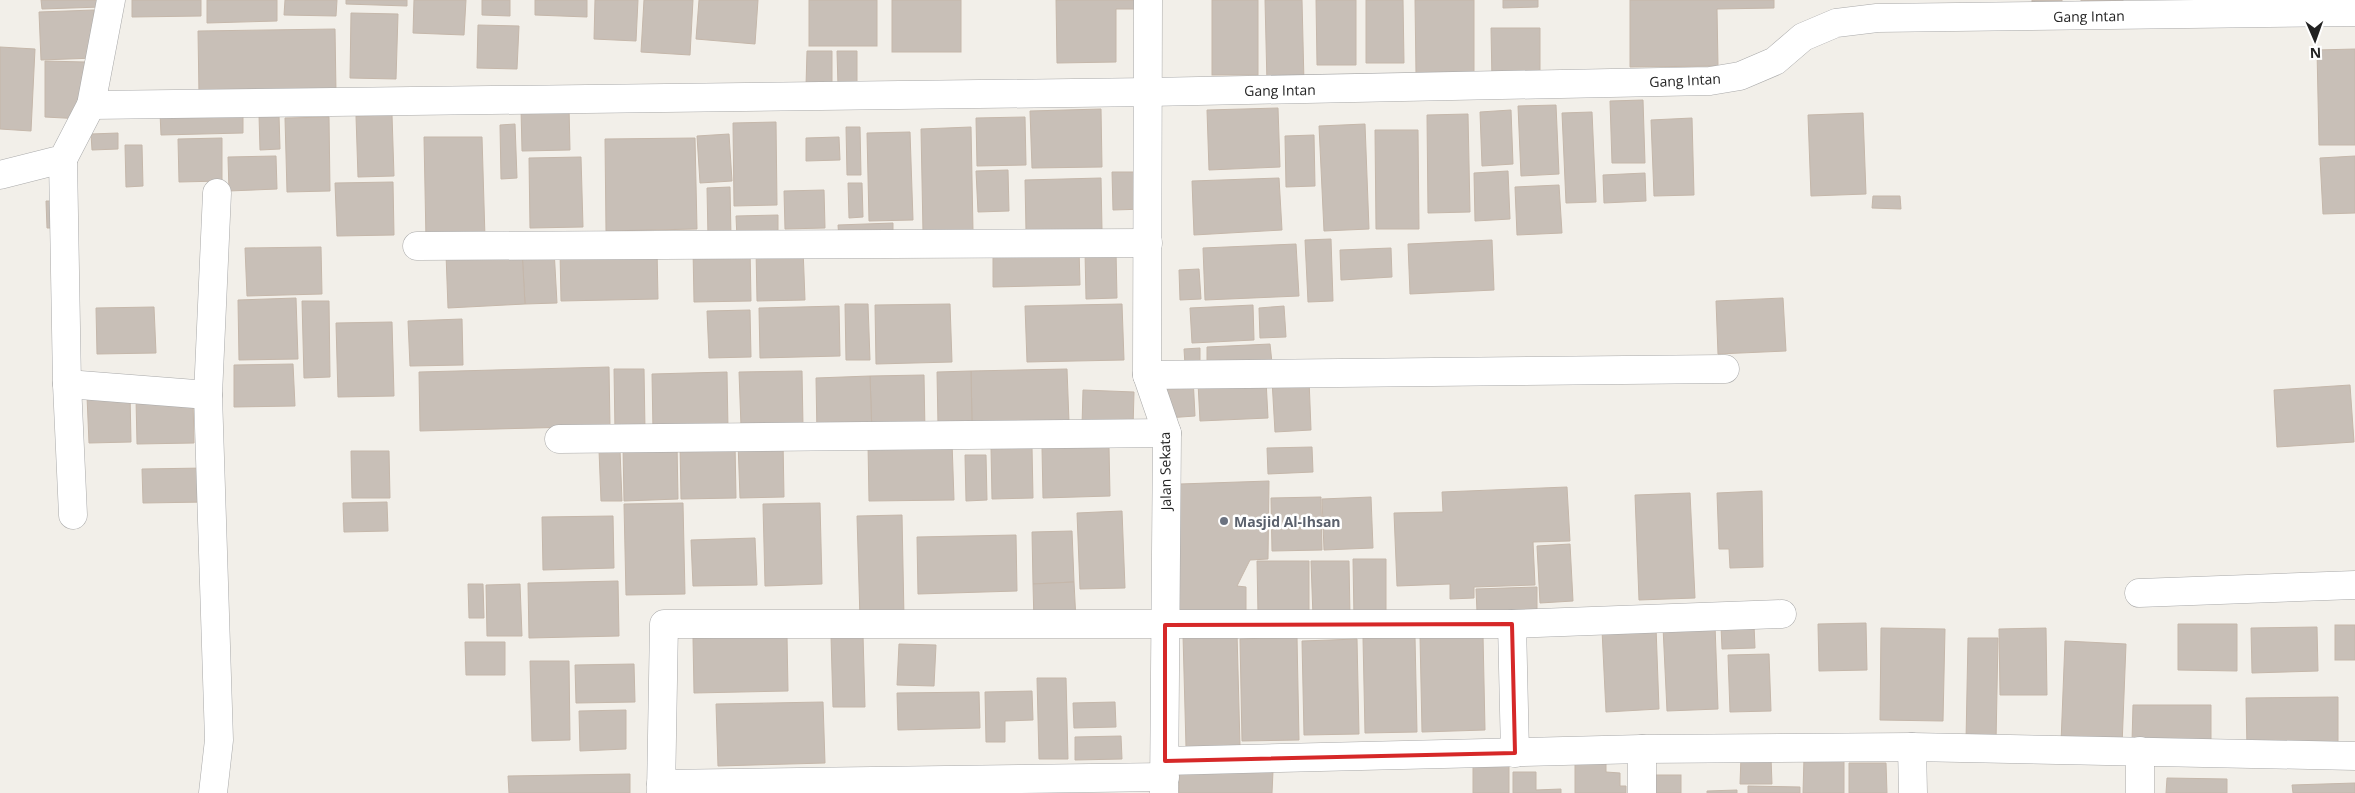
<svg xmlns="http://www.w3.org/2000/svg" width="2355" height="793" font-family="'Open Sans',sans-serif">
	<rect width="100%" height="100%" fill="#f2efe9"/>
	<!-- building -->
	<g fill="#c8bfb7" stroke="#c5b7aa">
		<path d="M41,0H101V7L42,9Z"/>
		<path d="M132,0H201V16L132,17Z"/>
		<path d="M207,0H277V21L207,23Z"/>
		<path d="M285,0H337L336,16L284,15Z"/>
		<path d="M346,0H407V6L346,4Z"/>
		<path d="M414,0H466L464,35L413,33Z"/>
		<path d="M482,0H510V16L482,15Z"/>
		<path d="M535,0H587V17L535,15Z"/>
		<path d="M595,0H638L636,41L594,39Z"/>
		<path d="M644,0H693L690,55L641,52Z"/>
		<path d="M699,0H758L755,44L696,39Z"/>
		<rect x="809" y="0" width="68" height="46"/>
		<rect x="892" y="0" width="69" height="52"/>
		<path d="M1056,0H1136L1137,9H1116V62L1057,63Z"/>
		<rect x="1212" y="0" width="46" height="75"/>
		<path d="M1265,0H1302L1304,83L1267,84Z"/>
		<path d="M1316,0H1356V65H1317Z"/>
		<path d="M1366,0H1403L1404,63H1366Z"/>
		<path d="M1415,0H1474V74H1416Z"/>
		<path d="M1503,0H1538V7L1503,8Z"/>
		<path d="M1630,0H1774V8L1717,9L1718,66L1630,67Z"/>
		<rect x="2032" y="0" width="30" height="8"/>
		<path d="M2081,0H2123L2122,8L2081,7Z"/>
		<path d="M94,10L95,58L41,60L39,12Z"/>
		<path d="M351,13L398,14L396,79L350,78Z"/>
		<path d="M478,25L519,26L517,69L477,68Z"/>
		<path d="M1491,28H1540V80L1492,81Z"/>
		<path d="M335,29L336,93L199,95L198,31Z"/>
		<path d="M0,47L35,49L31,131L0,129Z"/>
		<path d="M2355,49V145H2319L2317,50Z"/>
		<path d="M807,51H832V85L806,86Z"/>
		<path d="M837,51H857V86H838Z"/>
		<path d="M45,61L85,62L83,119L45,117Z"/>
		<path d="M1643,100L1645,163H1612L1610,101Z"/>
		<path d="M1556,105L1559,174L1521,176L1518,106Z"/>
		<path d="M569,107L570,150L522,151L521,108Z"/>
		<path d="M1278,108L1280,167L1209,170L1207,110Z"/>
		<path d="M1101,109L1102,167L1032,168L1030,111Z"/>
		<path d="M1511,110L1513,164L1482,166L1480,112Z"/>
		<path d="M243,111V133L161,135L160,113Z"/>
		<path d="M1592,112L1596,202L1566,203L1562,113Z"/>
		<path d="M1863,113L1866,194L1811,196L1808,115Z"/>
		<path d="M1468,114L1470,212L1428,213L1427,115Z"/>
		<path d="M259,115H279L280,149L260,150Z"/>
		<path d="M392,115L394,176L358,177L356,116Z"/>
		<path d="M329,117L330,191L287,192L285,118Z"/>
		<path d="M1025,117L1026,165L977,166L976,118Z"/>
		<path d="M1692,118L1694,195L1654,196L1651,120Z"/>
		<path d="M776,122L777,205L734,206L733,123Z"/>
		<path d="M515,124L517,178L501,179L500,125Z"/>
		<path d="M1365,124L1369,229L1324,231L1319,126Z"/>
		<path d="M846,127H860L861,175H847Z"/>
		<path d="M971,127L973,231L923,232L921,129Z"/>
		<path d="M1375,130H1418L1419,229H1376Z"/>
		<path d="M910,132L913,220L869,221L867,133Z"/>
		<path d="M118,133V149L92,150L91,134Z"/>
		<path d="M729,134L732,181L700,183L697,136Z"/>
		<path d="M1314,135L1315,186L1286,187L1285,136Z"/>
		<path d="M424,137H482L485,238L426,240Z"/>
		<path d="M839,137L840,160L806,161V138Z"/>
		<path d="M222,138V181L179,182L178,139Z"/>
		<path d="M695,138L697,229L606,231L605,139Z"/>
		<path d="M125,145H142L143,186L126,187Z"/>
		<path d="M276,156L277,189L229,191L228,157Z"/>
		<path d="M2355,156V213L2323,214L2320,158Z"/>
		<path d="M581,157L583,227L530,228L529,158Z"/>
		<path d="M1008,170L1009,211L978,212L976,171Z"/>
		<path d="M1508,171L1510,219L1475,221L1474,173Z"/>
		<path d="M1112,172H1145L1146,209L1113,210Z"/>
		<path d="M1645,173L1646,201L1604,203L1603,175Z"/>
		<path d="M1101,178L1102,230L1026,231L1025,180Z"/>
		<path d="M1279,178L1282,230L1194,235L1192,181Z"/>
		<path d="M393,182L394,235L337,236L335,183Z"/>
		<path d="M848,183H862L863,217L849,218Z"/>
		<path d="M1559,185L1562,233L1517,235L1515,187Z"/>
		<path d="M730,187L731,236L708,237L707,188Z"/>
		<path d="M824,190L825,228L785,229L784,191Z"/>
		<path d="M1873,196H1900L1901,209L1872,208Z"/>
		<path d="M46,201H61L62,228H47Z"/>
		<path d="M778,215V237L737,239L736,216Z"/>
		<path d="M893,223V239L839,240L838,225Z"/>
		<path d="M1331,239L1333,301L1308,302L1305,240Z"/>
		<path d="M1492,240L1494,290L1410,294L1408,244Z"/>
		<path d="M1296,244L1299,296L1205,300L1203,248Z"/>
		<path d="M321,247L322,294L247,296L245,248Z"/>
		<path d="M693,248H750L751,301L694,302Z"/>
		<path d="M803,248L805,300L757,301L756,249Z"/>
		<path d="M1079,248L1080,285L993,287V250Z"/>
		<path d="M1391,248L1392,277L1341,280L1340,250Z"/>
		<path d="M554,249L557,303L525,304L522,250Z"/>
		<path d="M657,249L658,299L561,301L560,251Z"/>
		<path d="M522,250L525,304L448,308L446,254Z"/>
		<path d="M1085,251H1116L1117,298L1086,299Z"/>
		<path d="M1199,269L1201,299L1180,300L1179,270Z"/>
		<path d="M296,298L298,359L239,360L238,300Z"/>
		<path d="M1783,298L1786,351L1718,354L1716,301Z"/>
		<path d="M302,301H329L330,377L304,378Z"/>
		<path d="M845,304H868L870,360H846Z"/>
		<path d="M950,304L952,362L876,364L875,305Z"/>
		<path d="M1122,304L1124,360L1027,362L1025,306Z"/>
		<path d="M1253,305L1254,340L1192,343L1190,308Z"/>
		<path d="M839,306L840,356L760,358L759,308Z"/>
		<path d="M1284,306L1286,337L1260,338L1259,308Z"/>
		<path d="M154,307L156,353L97,354L96,308Z"/>
		<path d="M750,310L751,357L709,358L707,311Z"/>
		<path d="M462,319L463,365L410,366L408,321Z"/>
		<path d="M392,322L394,396L338,397L336,323Z"/>
		<path d="M1270,344L1272,363L1207,366V347Z"/>
		<path d="M1200,348V364L1185,365L1184,349Z"/>
		<path d="M293,364L295,406L234,407V365Z"/>
		<path d="M609,367L610,426L420,431L419,372Z"/>
		<path d="M614,369H644L645,430L615,431Z"/>
		<path d="M1067,369L1069,422L972,424L971,371Z"/>
		<path d="M802,371L803,426H741L739,372Z"/>
		<path d="M971,371L972,424L938,425L937,372Z"/>
		<path d="M727,372L728,429L653,431L652,374Z"/>
		<path d="M924,375L925,432L872,434L870,376Z"/>
		<path d="M870,376L872,434L817,435L816,378Z"/>
		<path d="M1193,377L1195,416L1167,418L1165,378Z"/>
		<path d="M1309,379L1311,430L1275,432L1272,380Z"/>
		<path d="M1266,380L1268,418L1200,421L1198,383Z"/>
		<path d="M2350,385L2354,442L2277,447L2274,390Z"/>
		<path d="M1083,390L1134,392L1133,429L1082,426Z"/>
		<path d="M130,394L131,442L89,443L87,396Z"/>
		<path d="M193,398L194,443L137,444L136,399Z"/>
		<path d="M783,441L784,497L740,498L738,442Z"/>
		<path d="M952,442L954,500L869,501L868,444Z"/>
		<path d="M735,443L736,498L681,499L680,444Z"/>
		<path d="M677,445L678,499L624,501L623,446Z"/>
		<path d="M1032,447L1033,498L992,499L991,448Z"/>
		<path d="M1109,447L1110,496L1043,498L1042,448Z"/>
		<path d="M1312,447L1313,472L1268,474L1267,448Z"/>
		<path d="M599,450H620L622,501H601Z"/>
		<path d="M351,451H389L390,498H352Z"/>
		<path d="M965,455H986L987,500L966,501Z"/>
		<path d="M205,468L206,502L143,503L142,469Z"/>
		<path d="M1269,481L1268,559L1250,560L1237,586L1246,587V618L1177,620L1180,484Z"/>
		<path d="M1567,487L1570,541L1533,542L1535,585L1474,587V598L1450,599V584L1397,586L1394,513L1443,512L1442,492Z"/>
		<path d="M1762,491L1763,567L1730,568L1729,549H1719L1717,493Z"/>
		<path d="M1690,493L1695,598L1639,600L1635,495Z"/>
		<path d="M1321,497L1322,550L1272,551L1271,498Z"/>
		<path d="M1371,497L1373,548L1324,550L1322,499Z"/>
		<path d="M387,502L388,531L344,532L343,503Z"/>
		<path d="M683,503L685,594L626,595L624,504Z"/>
		<path d="M820,503L822,584L765,586L763,504Z"/>
		<path d="M1122,511L1125,588L1080,589L1077,513Z"/>
		<path d="M902,515L904,618L860,619L857,516Z"/>
		<path d="M613,516L614,568L543,570L542,517Z"/>
		<path d="M1072,531L1074,582L1033,584L1032,532Z"/>
		<path d="M1016,535L1017,591L918,594L917,537Z"/>
		<path d="M755,538L757,585L693,586L691,540Z"/>
		<path d="M1570,544L1573,601L1540,603L1537,546Z"/>
		<path d="M1353,559H1386V619H1354Z"/>
		<path d="M1257,561H1309V613H1258Z"/>
		<path d="M1311,561H1349L1350,617H1313Z"/>
		<path d="M618,581L619,636L529,638L528,583Z"/>
		<path d="M1074,582L1076,621L1034,623L1033,584Z"/>
		<path d="M468,584H483L484,618H469Z"/>
		<path d="M520,584L522,636H487L486,585Z"/>
		<path d="M1537,587V610L1477,612L1476,589Z"/>
		<path d="M1866,623L1867,670L1819,671L1818,624Z"/>
		<path d="M2178,624H2237V671L2178,670Z"/>
		<path d="M1715,625L1718,709L1667,711L1663,627Z"/>
		<path d="M1754,625L1755,648L1722,649L1721,626Z"/>
		<rect x="2335" y="625" width="20" height="35"/>
		<path d="M1656,627L1659,709L1606,712L1602,630Z"/>
		<path d="M2317,627L2318,671L2252,673L2251,628Z"/>
		<path d="M1881,628L1945,629L1943,721L1880,720Z"/>
		<path d="M2046,628L2047,695H2000L1999,629Z"/>
		<path d="M1237,633L1240,746L1186,747L1183,635Z"/>
		<path d="M863,635L865,707H833L831,636Z"/>
		<path d="M1483,635L1485,730L1422,732L1420,636Z"/>
		<path d="M787,636L788,691L694,693L693,638Z"/>
		<path d="M1297,637L1299,740L1242,741L1240,639Z"/>
		<path d="M1415,637L1417,732L1365,733L1363,638Z"/>
		<path d="M1968,638H1998L1996,742L1966,741Z"/>
		<path d="M1357,639L1359,734L1304,735L1302,641Z"/>
		<path d="M2065,641L2126,644L2122,746L2061,743Z"/>
		<path d="M465,642H505V675H466Z"/>
		<path d="M899,644L936,645L934,686L897,685Z"/>
		<path d="M1769,654L1771,711L1730,712L1728,655Z"/>
		<path d="M530,661H569L570,740L532,741Z"/>
		<path d="M634,664L635,702L576,703L575,665Z"/>
		<path d="M1037,678H1066L1068,759H1039Z"/>
		<path d="M1032,691L1033,720L1005,721V742H986L985,692Z"/>
		<path d="M979,692L980,728L898,730L897,693Z"/>
		<path d="M2338,697V748L2247,749L2246,698Z"/>
		<path d="M823,702L825,763L718,766L716,704Z"/>
		<path d="M1115,702L1116,727L1074,728L1073,703Z"/>
		<path d="M2133,705H2211V743L2132,742Z"/>
		<path d="M626,710V749L580,751L579,711Z"/>
		<path d="M1121,736L1122,759L1075,760V737Z"/>
		<path d="M1741,757L1771,758L1772,784H1740Z"/>
		<path d="M1804,758H1844V793H1803Z"/>
		<path d="M1575,761H1606V772L1620,773V786H1626V793H1575Z"/>
		<path d="M1849,763H1886L1887,793H1849Z"/>
		<rect x="1473" y="766" width="36" height="27"/>
		<path d="M1179,770L1273,771L1272,793H1179Z"/>
		<path d="M1513,772H1536V790L1561,789V793H1513Z"/>
		<path d="M630,774V793H509L508,776Z"/>
		<rect x="1645" y="775" width="36" height="18"/>
		<path d="M2167,778L2227,779V793H2166Z"/>
		<path d="M2355,783V793H2293L2292,785Z"/>
		<path d="M1748,786L1800,787V793H1748Z"/>
		<path d="M1737,790V793H1707V791Z"/>
	</g>
	<g fill="none" stroke-linecap="round" stroke-linejoin="round">
		<!-- minor casing -->
		<g stroke="#a9a9a9" stroke-width="29">
			<g id="minor">
				<path d="M1148,0L1147,375L1167,433L1164,793"/>
				<path d="M91,105L1149,92L1710,81L1740,76L1775,61L1803,37L1836,23L1877,18L2355,12"/>
				<path d="M63,159L67,384L73,515"/>
				<path d="M0,175L63,159L91,105L111,0"/>
				<path d="M417,246L1148,243"/>
				<path d="M1147,375L1725,369"/>
				<path d="M67,384L208,395"/>
				<path d="M559,439L1167,433"/>
				<path d="M2139,593L2355,585"/>
				<path d="M1512,624L1515,753"/>
				<path d="M1912,747L1913,793"/>
				<path d="M1642,749V793"/>
				<path d="M2140,751V793"/>
				<path d="M1165,761L1642,749L1912,747L2355,756"/>
				<path d="M661,784L1165,777"/>
				<path d="M213,793L219,740L208,395L217,193"/>
				<path d="M661,793L664,624H1512L1782,614"/>
			</g>
		</g>
		<!-- minor -->
		<use href="#minor" stroke="#fff" stroke-width="28"/>
	</g>
	<!-- marked area -->
	<path fill="none" stroke="#d62828" stroke-width="4" stroke-linejoin="round" d="M1512,624L1515,753L1165,761V625Z"/>
	<!-- markers -->
	<circle fill="#6b7280" stroke="#fff" stroke-width="2" cx="1224" cy="521" r="5"/>
	<g text-anchor="middle" dominant-baseline="central" stroke-width="5" stroke-linejoin="round" paint-order="stroke">
		<!-- street labels -->
		<g font-size="14" fill="#222" stroke="#fff">
			<text transform="translate(2089 16) rotate(-1)">Gang Intan</text>
			<text transform="translate(1685 80) rotate(-3)">Gang Intan</text>
			<text transform="translate(1280 90) rotate(-1)">Gang Intan</text>
			<text transform="translate(1165 471) rotate(-91)">Jalan Sekata</text>
		</g>
		<!-- worship labels -->
		<g font-size="14" font-weight="bold" fill="#5b616d" stroke="#fff" text-anchor="start">
			<text x="1234" y="521">Masjid Al-Ihsan</text>
		</g>
	</g>
	<!-- north arrow -->
	<g transform="translate(2315 40) rotate(178)" stroke="#ffffff" stroke-width="4" paint-order="stroke">
	<path d="M0-4L9 19L0 12L-9 19Z" fill="#222222"/>
	<text y="-8" font-size="14" font-weight="bold" text-anchor="middle" fill="#222222">N</text>
	</g>
</svg>
